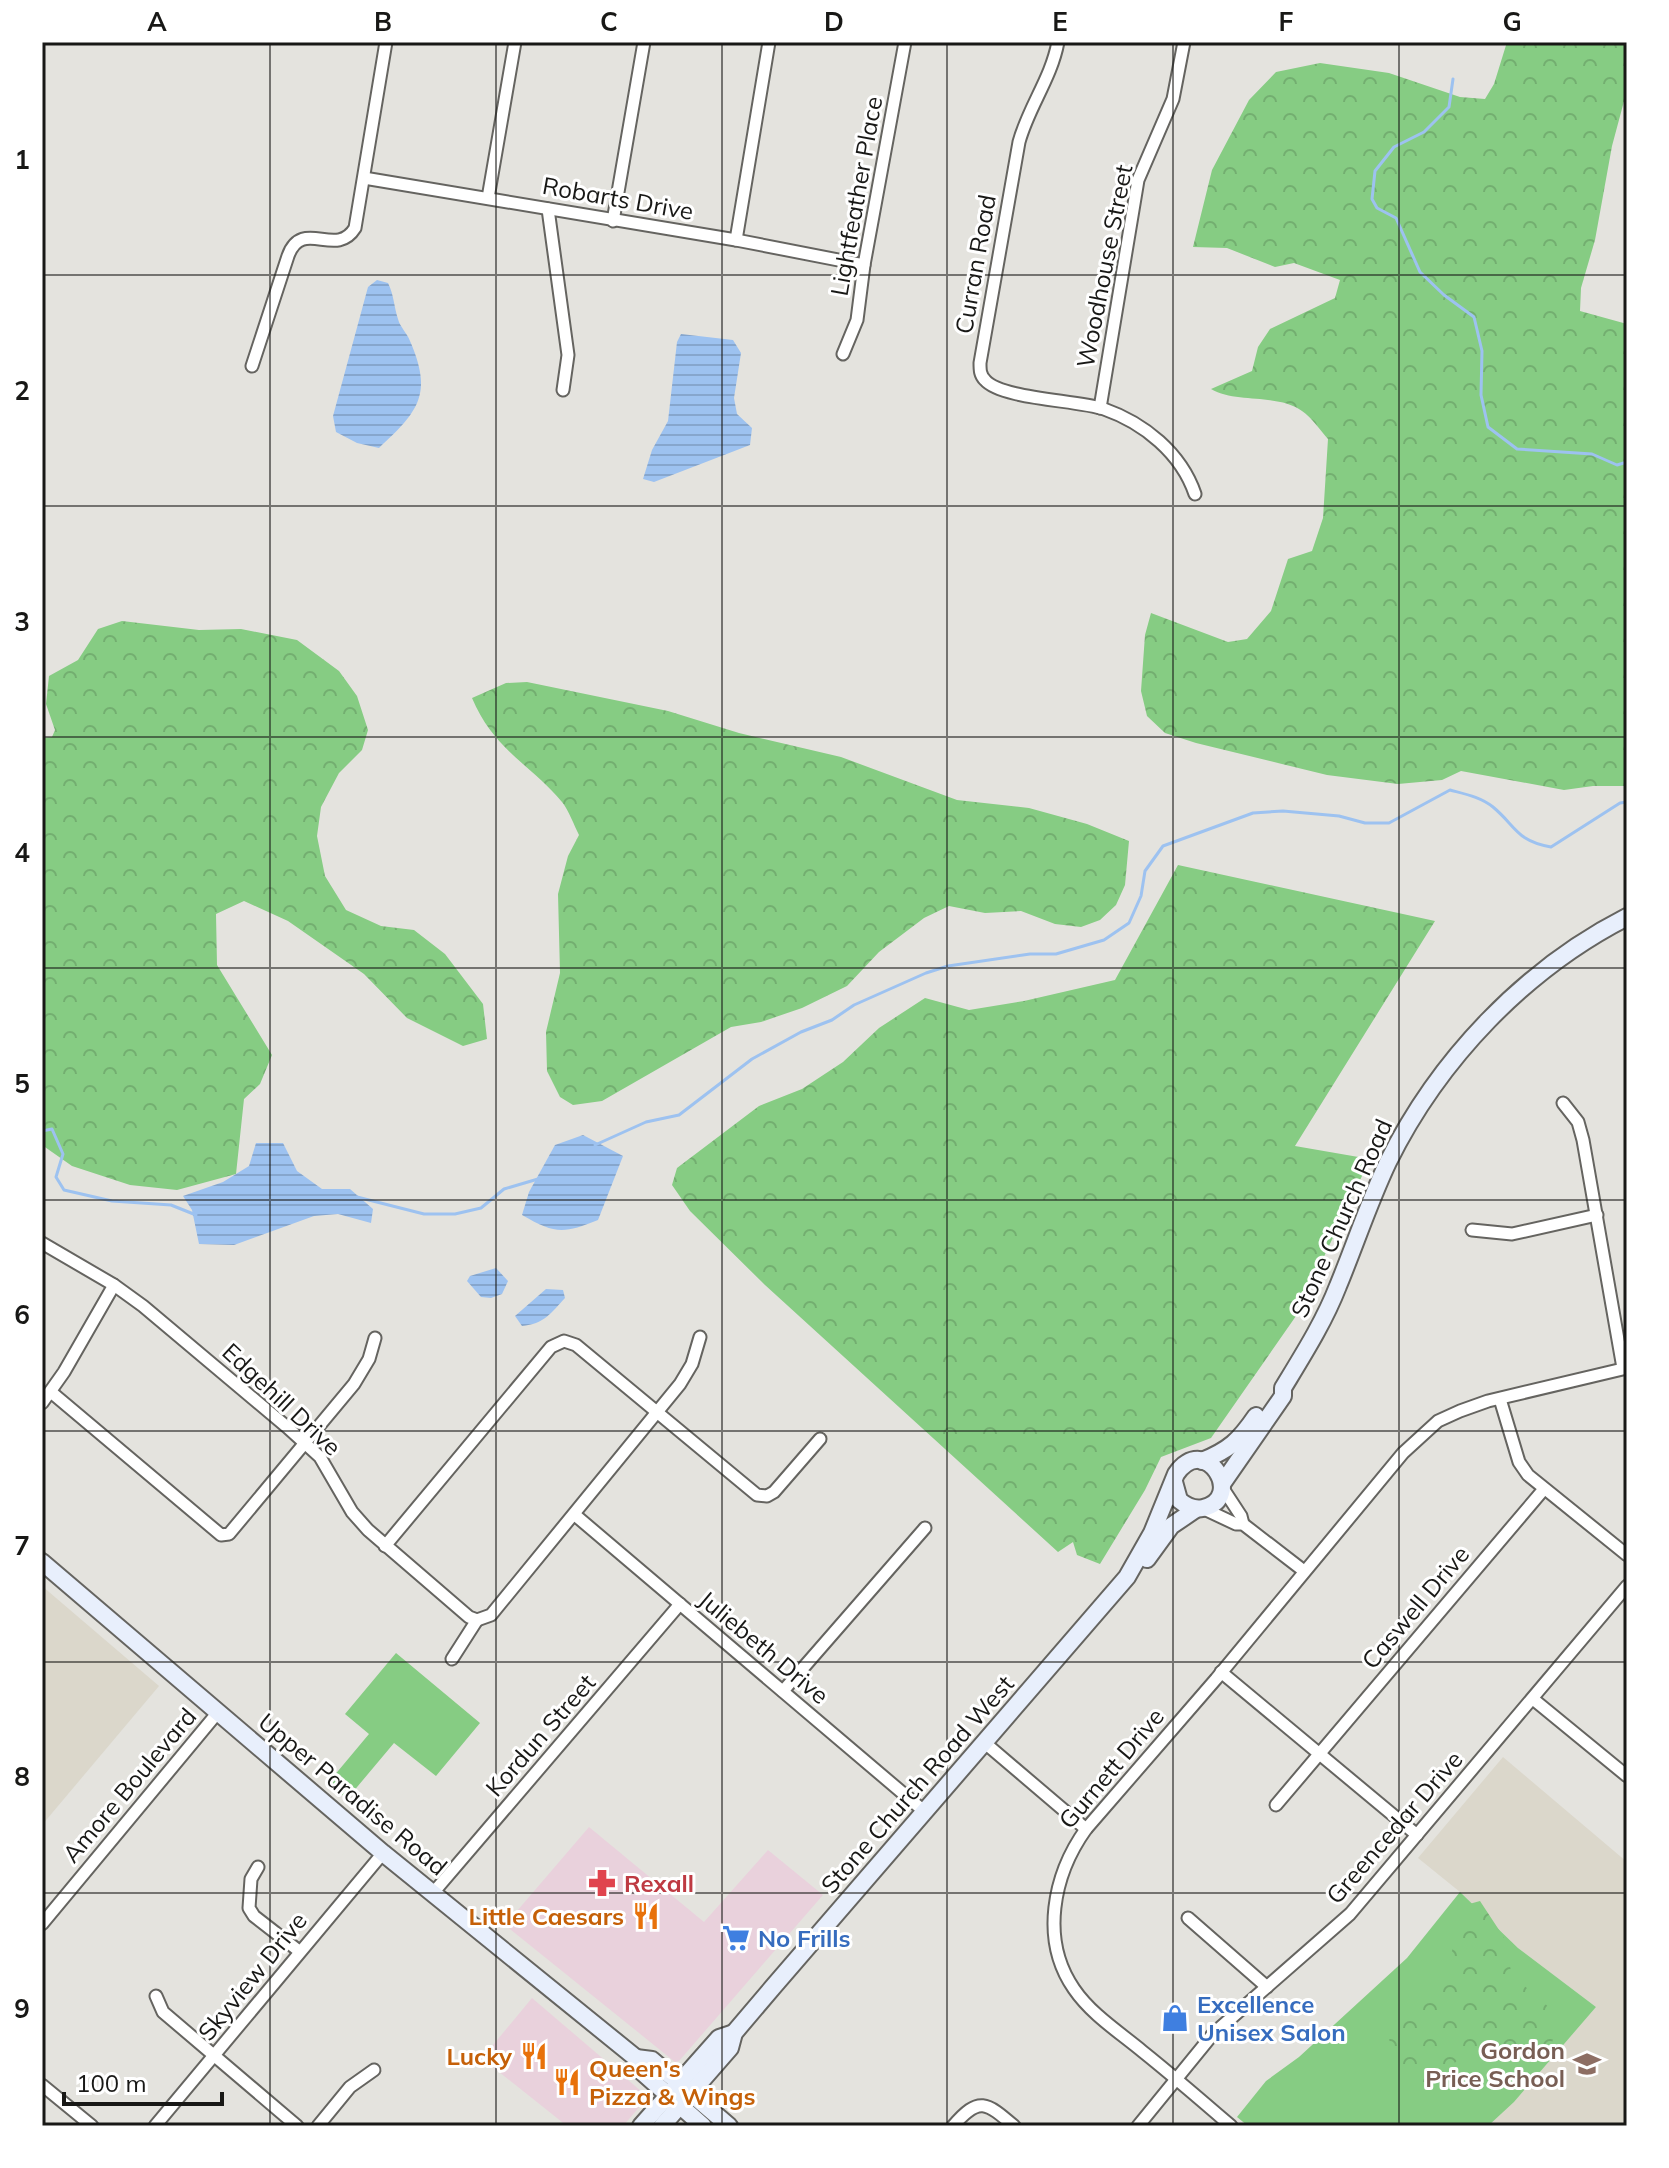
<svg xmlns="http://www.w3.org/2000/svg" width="1669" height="2168" font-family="Mulish,sans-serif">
	<defs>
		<pattern id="forest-crowns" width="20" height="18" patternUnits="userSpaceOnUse" patternTransform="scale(2)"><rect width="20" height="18" fill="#86cc83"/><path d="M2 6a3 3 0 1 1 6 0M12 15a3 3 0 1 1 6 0" fill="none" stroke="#73ae70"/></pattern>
		<pattern id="water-rules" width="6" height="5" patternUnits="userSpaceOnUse" patternTransform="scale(2)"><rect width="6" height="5" fill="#9dc2f0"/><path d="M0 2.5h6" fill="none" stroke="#86a6cd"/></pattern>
	</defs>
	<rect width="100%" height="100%" fill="#e4e3de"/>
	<!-- commercial -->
	<g fill="#e9d1dc">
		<path d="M589,1827L704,1922L768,1850L823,1895L679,2061L675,2062L505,1925Z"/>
		<path d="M532,1998L648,2097L623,2126H567L494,2068L493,2045Z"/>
	</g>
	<!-- built -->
	<g fill="#dbd7cb">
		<path d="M42,1586L159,1686L42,1825Z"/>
		<path d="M1503,1757L1627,1862V2126H1488L1514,2102L1596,2007L1518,1948L1460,1892L1418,1858Z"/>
	</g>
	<!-- green -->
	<g fill="#86cc83">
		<path d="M396,1653L480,1723L436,1776L394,1743L347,1799L328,1783L369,1734L345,1714Z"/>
		<path d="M1460,1892L1518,1948L1596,2007L1514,2102L1488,2126H1248L1237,2117L1266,2081L1299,2057L1407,1958Z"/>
	</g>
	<!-- forest -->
	<g fill="url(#forest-crowns)">
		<path d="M1507,42H1627V90L1612,146L1595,240L1581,288L1580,311L1627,324V786H1593L1564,790L1461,771L1442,780L1398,784L1327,775L1196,743L1165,733L1147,716L1141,691L1145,635L1151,613L1228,642L1247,639L1271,611L1288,559L1312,551L1323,518L1328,439C1320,430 1312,418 1302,411C1278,393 1237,404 1211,389L1252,371L1258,347L1270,329L1335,298L1340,280L1294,263L1275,267L1227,248L1193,247L1212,170L1249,100L1276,72L1320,63L1389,73L1460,97L1485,99L1494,84Z"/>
		<path d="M122,621L199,630L241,629L297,640L339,671L357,696L368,730L362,750L339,773L321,807L317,836L325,876L346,910L381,926L414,930L445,954L483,1004L487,1039L463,1046L407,1018L364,974L288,921L244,901L216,914L217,965L272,1055L260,1084L244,1099L236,1174L177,1190L130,1185L72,1166L42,1145V738L52,737L55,730L46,704L49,676L78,660L98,629Z"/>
		<path d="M527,682L668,711L739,733L841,757L957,800L1029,808L1087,824L1129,841L1125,885L1116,905L1100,920L1081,927L1055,924L1021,911L985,913L949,906L924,918L879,952L847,986L802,1008L761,1022L731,1027L602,1101L573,1105L560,1097L547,1071L546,1032L560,973L558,894L568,856L579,835C574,825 569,811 562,802C529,763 494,750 472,698L506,683Z"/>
		<path d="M1178,865L1435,921L1295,1146L1370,1159L1296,1316L1211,1438L1161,1457L1145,1490L1100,1564L1077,1555L1073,1542L1058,1552L765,1285L690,1211L672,1185L677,1168L759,1106L802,1089L843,1062L879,1028L925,998L969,1010L1024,1001L1115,980Z"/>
		<path d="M1480,1901L1503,1936L1512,1975L1559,2016L1552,2043L1530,2057L1488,2046L1459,2059L1421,2094L1392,2060L1388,2030L1407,2006L1435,1982L1450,1960L1462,1906Z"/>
	</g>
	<!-- water -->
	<g fill="url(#water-rules)">
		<path d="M377,280L388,283C394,295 394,307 398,319C400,327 407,333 410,341C433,394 419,411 379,448L357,443L336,432L333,416L368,287Z"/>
		<path d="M681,334L733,340L741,353L734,398L737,414L752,428L750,445L654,482L643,479L652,450L668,421L677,342Z"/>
		<path d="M583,1135L623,1156L598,1220C563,1234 555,1234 522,1215L529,1192L555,1145Z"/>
		<path d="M256,1143H283L297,1171L322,1189H350L373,1209L371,1223L338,1214L314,1216L234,1245L199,1244L192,1210L183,1196L223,1182L249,1166Z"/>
		<path d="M496,1268L508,1281L502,1294L491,1298L481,1297L467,1281L470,1276Z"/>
		<path d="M546,1289L563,1290L565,1298C551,1313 544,1324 522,1326L515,1316Z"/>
	</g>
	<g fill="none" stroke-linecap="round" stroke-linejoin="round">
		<!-- stream -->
		<g stroke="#9dc2f0" stroke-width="3">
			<path d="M1453,79L1449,107L1424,132L1394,147L1375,171L1372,199L1377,208L1396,218L1420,272L1444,295L1474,317L1482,351L1481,395L1488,427L1517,449L1592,454L1617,465L1627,462"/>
			<path d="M42,1131L52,1129L63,1154L56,1177L64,1190L112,1201L171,1205L196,1215"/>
			<path d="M595,1145L646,1122L679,1115L752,1059L801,1032L832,1020L854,1005L926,973L948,966L1030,954H1056L1104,940L1129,923L1141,896L1145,871L1163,846L1253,813L1283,811L1339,816L1365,823H1389L1450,790C1465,794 1481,797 1493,807C1516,826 1516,841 1551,847L1620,803L1627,802"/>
			<path d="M357,1197L424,1214H455L481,1208L504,1189L538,1179"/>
		</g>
		<!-- street casing -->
		<g stroke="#656460" stroke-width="15">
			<g id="street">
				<path d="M1058,42C1051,79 1029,106 1019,142L980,363C980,370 980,375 985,380C1001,399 1077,400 1104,409C1144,423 1181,453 1195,494"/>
				<path d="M364,178L736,240L864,265"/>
				<path d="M488,198L515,42"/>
				<path d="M548,209L568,355L563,390"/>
				<path d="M613,221L644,42"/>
				<path d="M736,240L769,42"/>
				<path d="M843,354L857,320L864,265L905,42"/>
				<path d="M252,366L288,256C302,217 336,259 355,228L386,42"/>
				<path d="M1100,408L1138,180L1173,99L1184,42"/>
				<path d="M1563,1103L1578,1122L1583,1140L1623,1368"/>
				<path d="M1472,1230L1512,1234L1597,1215"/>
				<path d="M42,1243L114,1285L143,1306L287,1427L320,1457L352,1512L368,1530L469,1617L477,1620L491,1615L680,1384L692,1364L700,1337"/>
				<path d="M51,1392L221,1535L229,1534L354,1384L369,1359L375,1338"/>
				<path d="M1500,1399L1519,1462L1528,1475L1627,1555"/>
				<path d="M42,1403L64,1372L114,1285"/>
				<path d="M1222,1487L1241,1516L1243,1524"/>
				<path d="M1202,1508L1236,1524H1243L1304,1571"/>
				<path d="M575,1515L925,1812"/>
				<path d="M385,1546L551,1347L564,1341L576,1345L757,1495L767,1496L774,1492L820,1439"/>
				<path d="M452,1659L477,1620"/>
				<path d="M1221,1672L1417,1835"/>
				<path d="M783,1691L925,1528"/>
				<path d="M1533,1699L1627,1776"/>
				<path d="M985,1743L1086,1829"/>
				<path d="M1276,1805L1544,1489"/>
				<path d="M258,1867L251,1879L249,1908L254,1916L299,1951"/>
				<path d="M433,1893L680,1604"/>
				<path d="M1188,1918L1267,1987"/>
				<path d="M42,1924L219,1711"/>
				<path d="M156,1996L163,2012L297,2126"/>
				<path d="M42,2085L92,2126"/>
				<path d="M155,2126L383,1853"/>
				<path d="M318,2126L350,2087L374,2070"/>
				<path d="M953,2126C979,2096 986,2102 1014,2126"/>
				<path d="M1138,2126L1213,2034L1350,1914L1627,1586"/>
				<path d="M1231,2126C1201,2100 1172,2075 1142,2051C1119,2032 1091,2014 1074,1989C1040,1940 1053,1875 1086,1829L1216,1679L1403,1453L1438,1421L1460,1411L1488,1401L1627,1368"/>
			</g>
		</g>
		<!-- secondary casing -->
		<g stroke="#656460" stroke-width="20">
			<g id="secondary">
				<path d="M1202,1461C1229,1450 1239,1441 1256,1416"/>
				<path d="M1222,1484L1283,1396V1388C1303,1355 1324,1322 1338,1286C1355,1245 1369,1202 1388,1162C1439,1059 1525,969 1627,917"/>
				<path d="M1147,1559L1171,1526L1196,1509"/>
				<path d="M42,1562L383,1853L636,2058L641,2071L703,2126"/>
				<path d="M636,2058L652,2060L729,2126"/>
				<path d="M641,2126L719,2038L734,2033"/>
				<path d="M662,2126L730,2048L734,2033L773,1987L1127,1577L1152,1533L1176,1474C1206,1431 1246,1499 1203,1508C1193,1510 1186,1506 1179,1500L1174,1482"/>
			</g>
		</g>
		<!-- street -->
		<use href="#street" stroke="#fff" stroke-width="11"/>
		<!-- secondary -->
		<use href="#secondary" stroke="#e8effc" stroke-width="16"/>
	</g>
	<!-- grid -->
	<path fill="none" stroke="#181816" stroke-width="2" stroke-opacity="0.55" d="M270,42V2126M496,42V2126M722,42V2126M947,42V2126M1173,42V2126M1399,42V2126M42,275H1627M42,506H1627M42,737H1627M42,968H1627M42,1200H1627M42,1431H1627M42,1662H1627M42,1893H1627"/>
	<!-- icons -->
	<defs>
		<g id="pharmacy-bare" transform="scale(2.16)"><path d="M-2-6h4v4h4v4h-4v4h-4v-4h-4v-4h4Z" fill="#e0444e" stroke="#fff" stroke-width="2.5" paint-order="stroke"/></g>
		<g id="restaurant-bare" transform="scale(2.16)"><path d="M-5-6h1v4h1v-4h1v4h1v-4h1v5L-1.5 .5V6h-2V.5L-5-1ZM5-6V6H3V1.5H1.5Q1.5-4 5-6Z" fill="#e8710a" stroke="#fff" stroke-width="2.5" paint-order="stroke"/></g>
		<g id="supermarket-bare" transform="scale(2.16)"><path d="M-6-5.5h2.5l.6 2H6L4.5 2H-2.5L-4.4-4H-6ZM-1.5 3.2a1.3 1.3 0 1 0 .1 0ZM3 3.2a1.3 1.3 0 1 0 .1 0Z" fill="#3f7fe0" stroke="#fff" stroke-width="2.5" paint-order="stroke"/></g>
		<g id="shop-bare" transform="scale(2.16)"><path d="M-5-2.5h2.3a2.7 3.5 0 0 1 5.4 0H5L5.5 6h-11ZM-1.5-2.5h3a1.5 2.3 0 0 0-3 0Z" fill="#3f7fe0" stroke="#fff" stroke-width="2.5" paint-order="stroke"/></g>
		<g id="school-bare" transform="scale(2.16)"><path d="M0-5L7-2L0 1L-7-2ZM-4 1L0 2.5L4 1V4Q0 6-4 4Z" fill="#8d6e63" stroke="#fff" stroke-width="2.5" paint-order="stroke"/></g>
	</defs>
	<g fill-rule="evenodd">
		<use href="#pharmacy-bare" x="602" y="1883"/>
		<use href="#restaurant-bare" x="646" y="1916"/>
		<use href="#supermarket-bare" x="736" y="1938"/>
		<use href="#shop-bare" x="1175" y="2018"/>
		<use href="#restaurant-bare" x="534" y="2056"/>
		<use href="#school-bare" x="1587" y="2064"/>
		<use href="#restaurant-bare" x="567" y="2082"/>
	</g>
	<g text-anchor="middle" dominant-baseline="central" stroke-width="6" stroke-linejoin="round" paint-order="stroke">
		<!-- street labels -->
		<g font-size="24" fill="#181816" stroke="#fff">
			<text transform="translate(856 196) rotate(-80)">Lightfeather Place</text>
			<text transform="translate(618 198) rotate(10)">Robarts Drive</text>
			<text transform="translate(975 264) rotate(-80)">Curran Road</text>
			<text transform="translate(1104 266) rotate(-79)">Woodhouse Street</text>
			<text transform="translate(1341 1218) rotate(-66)">Stone Church Road</text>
			<text transform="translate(282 1399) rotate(43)">Edgehill Drive</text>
			<text transform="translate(1415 1607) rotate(-50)">Caswell Drive</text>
			<text transform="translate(764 1647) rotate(40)">Juliebeth Drive</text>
			<text transform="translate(540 1735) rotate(-49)">Kordun Street</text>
			<text transform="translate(1111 1768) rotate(-50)">Gurnett Drive</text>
			<text transform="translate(917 1784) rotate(-49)">Stone Church Road West</text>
			<text transform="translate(129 1785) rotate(-50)">Amore Boulevard</text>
			<text transform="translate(353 1794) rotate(40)">Upper Paradise Road</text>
			<text transform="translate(1394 1827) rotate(-49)">Greencedar Drive</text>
			<text transform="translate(252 1976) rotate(-51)">Skyview Drive</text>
		</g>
		<!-- health labels -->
		<g font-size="24" font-weight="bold" fill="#be3a42" stroke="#fff" text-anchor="start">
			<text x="624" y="1883">Rexall</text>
		</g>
		<!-- food labels -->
		<g font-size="24" font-weight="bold" fill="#c56008" stroke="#fff" text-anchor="end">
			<text x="624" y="1916">Little Caesars</text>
			<text x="512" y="2056">Lucky</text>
			<text x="589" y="2068" text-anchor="start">Queen's<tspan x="589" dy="28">Pizza &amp; Wings</tspan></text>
		</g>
		<!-- shop labels -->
		<g font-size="24" font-weight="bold" fill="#366cbe" stroke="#fff" text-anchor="start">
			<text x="758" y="1938">No Frills</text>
			<text x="1197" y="2004">Excellence<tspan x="1197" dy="28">Unisex Salon</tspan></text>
		</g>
		<!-- education labels -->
		<g font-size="24" font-weight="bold" fill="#785e54" stroke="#fff" text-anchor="end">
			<text x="1565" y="2050">Gordon<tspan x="1565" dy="28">Price School</tspan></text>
		</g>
	</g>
	<!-- border -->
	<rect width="1669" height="2168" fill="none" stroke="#ffffff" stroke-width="88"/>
	<!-- scale -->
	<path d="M64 2092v12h158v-12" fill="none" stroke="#181816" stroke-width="4"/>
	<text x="76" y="2092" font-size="24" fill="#181816" stroke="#ffffff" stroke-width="6" paint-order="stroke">100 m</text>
	<rect x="44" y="44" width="1581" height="2080" fill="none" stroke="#181816" stroke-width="3"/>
	<g font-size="26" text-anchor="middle" font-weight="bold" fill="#181816">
		<text x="157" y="31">A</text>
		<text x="383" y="31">B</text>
		<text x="609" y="31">C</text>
		<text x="834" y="31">D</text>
		<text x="1060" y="31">E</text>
		<text x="1286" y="31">F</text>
		<text x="1512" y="31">G</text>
		<text x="22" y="169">1</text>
		<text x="22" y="400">2</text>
		<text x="22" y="631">3</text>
		<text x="22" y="862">4</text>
		<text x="22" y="1093">5</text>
		<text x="22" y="1324">6</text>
		<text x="22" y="1555">7</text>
		<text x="22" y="1786">8</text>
		<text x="22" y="2018">9</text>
	</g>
</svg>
